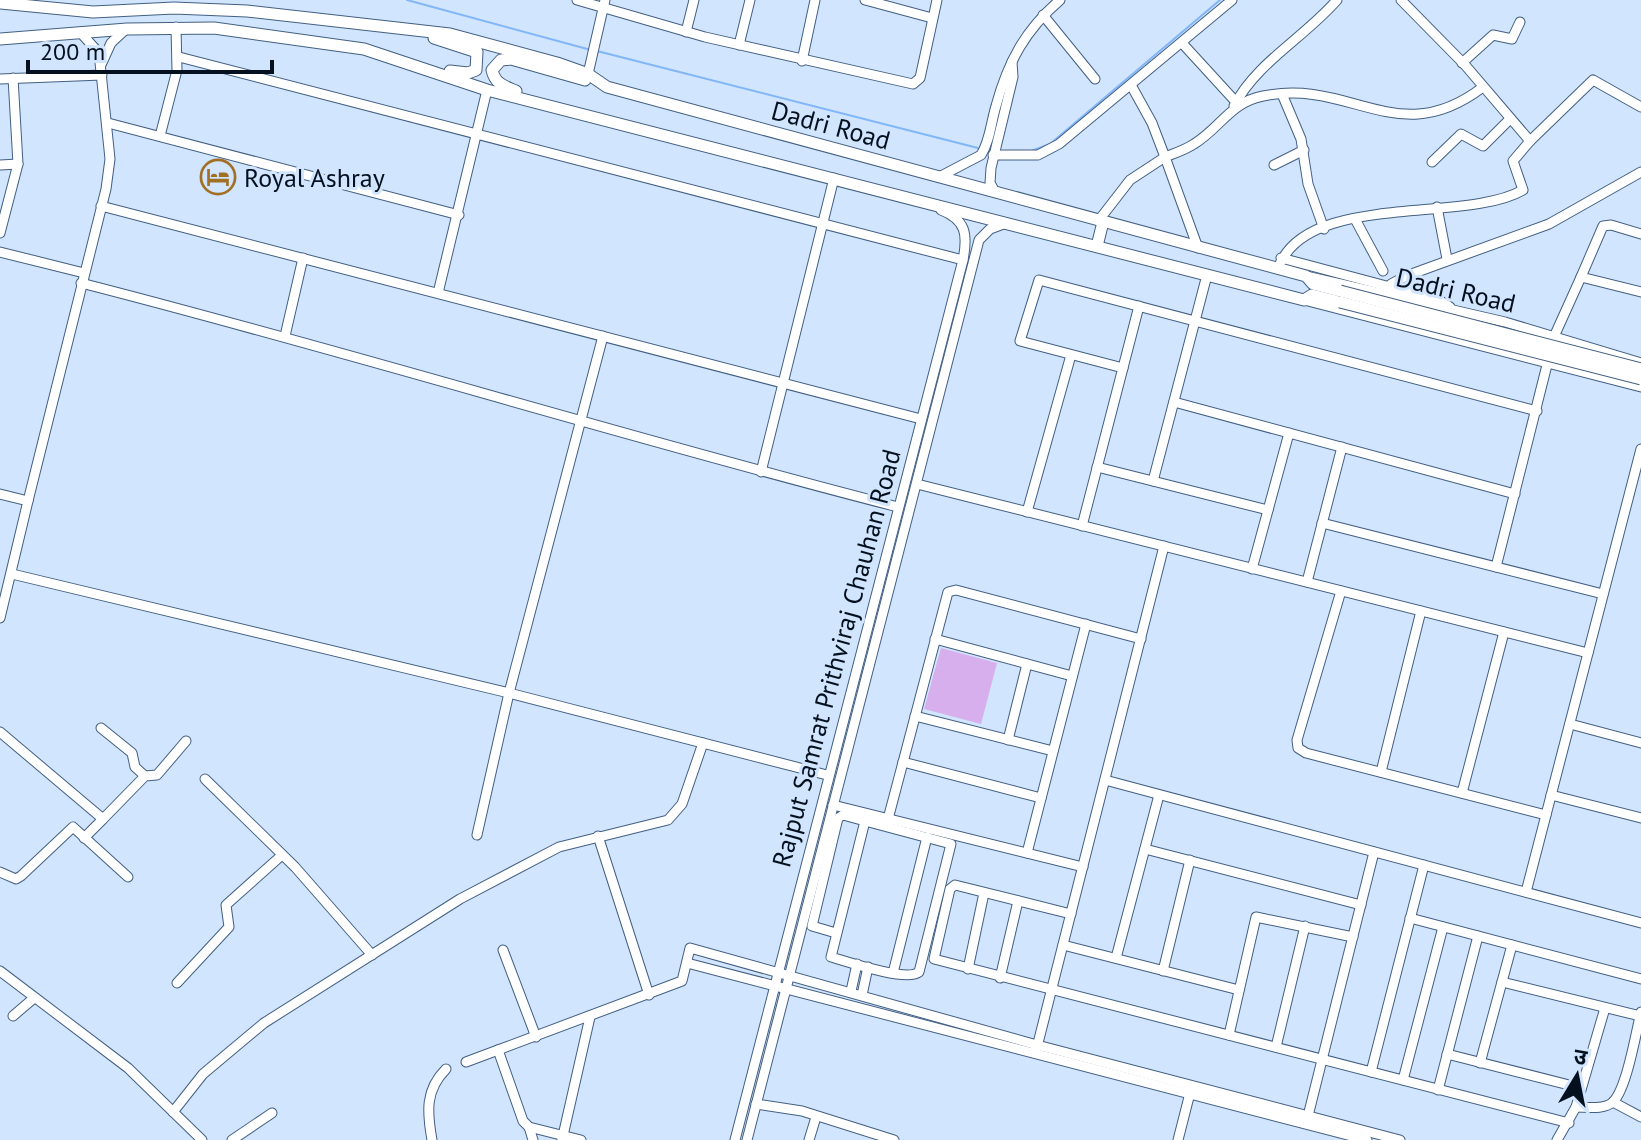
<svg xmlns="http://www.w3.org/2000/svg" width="1641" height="1140" font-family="'PT Sans','Noto Sans Devanagari',sans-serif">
	<rect width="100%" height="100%" fill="#d1e5fe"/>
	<!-- green -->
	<path fill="#d8afed" d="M941,648L997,663L981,724L924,709Z"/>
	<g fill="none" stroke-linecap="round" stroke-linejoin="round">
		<!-- stream -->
		<g stroke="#81b6f8" stroke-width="2">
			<path d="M407,0L591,50"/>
			<path d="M597,51L978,148"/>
			<path d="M1031,151L1050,144L1220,0"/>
		</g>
		<!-- minor casing -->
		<g stroke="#425f83" stroke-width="11">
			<g id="minor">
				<path d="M577,0L705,37L913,84L920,78L937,0"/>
				<path d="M865,0L932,18"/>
				<path d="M1043,15L1095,79"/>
				<path d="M686,32L694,0"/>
				<path d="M1182,43L1236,102"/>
				<path d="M739,45L750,0"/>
				<path d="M179,57L963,260"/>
				<path d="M802,61L815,0"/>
				<path d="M1462,63L1493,35L1512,39L1520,22"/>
				<path d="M101,65L111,43L126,29"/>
				<path d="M588,74L605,0"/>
				<path d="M0,79L102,75"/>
				<path d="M1282,94L1301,139L1308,184L1324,229"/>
				<path d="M1234,106C1256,63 1305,37 1337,0"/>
				<path d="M108,123L459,215"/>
				<path d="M160,136L177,70L176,27"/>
				<path d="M1530,141L1593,80L1641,107"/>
				<path d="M993,155H1038L1059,144L1232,0"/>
				<path d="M1432,162L1461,134L1483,146L1510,119"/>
				<path d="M0,165L18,164"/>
				<path d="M1274,165L1304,150"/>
				<path d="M939,177L981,155C990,141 991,122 996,106C1008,62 1025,30 1060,0"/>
				<path d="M995,192L990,183L991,168L1013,77L1012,62"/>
				<path d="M101,206L921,419"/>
				<path d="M1437,207L1447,259"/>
				<path d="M1355,219L1383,271"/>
				<path d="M1099,220L1130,180L1165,157L1152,123L1131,85"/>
				<path d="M0,233L18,164L13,78"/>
				<path d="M1641,234L1611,225L1603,226L1581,277L1641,292"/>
				<path d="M1198,248L1165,157C1175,153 1185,150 1194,144C1220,128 1231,102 1263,96C1352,78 1398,152 1483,87"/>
				<path d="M0,252L84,273"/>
				<path d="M1281,258L1439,300L1450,307"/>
				<path d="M1278,269C1304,191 1465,224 1523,190L1513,161L1530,141L1465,65L1401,0"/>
				<path d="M1306,276L1505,322L1641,363"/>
				<path d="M81,283C355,353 624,437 898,507"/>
				<path d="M438,293L487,90"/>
				<path d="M1386,297L1391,284L1406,276L1549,224L1641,172"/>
				<path d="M1304,300L1641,387"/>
				<path d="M285,336L303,258"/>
				<path d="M1553,339L1581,277"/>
				<path d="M1123,368L1020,341L1039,280L1537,411"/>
				<path d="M1174,402L1515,494"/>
				<path d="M1097,467L1268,510"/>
				<path d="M761,472L834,178"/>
				<path d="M1153,481L1207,275"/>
				<path d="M917,484L1588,653"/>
				<path d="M0,494L28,501L106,189L110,159L99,53L80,32"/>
				<path d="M1027,512L1071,355"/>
				<path d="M1322,523L1603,594"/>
				<path d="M1082,526L1139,306"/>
				<path d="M1496,567L1549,357"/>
				<path d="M1252,569L1289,433"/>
				<path d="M12,574L509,693L827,775"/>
				<path d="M1307,582L1342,447"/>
				<path d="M1341,591L1297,740L1298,748L1306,753L1546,815"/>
				<path d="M0,618L28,501"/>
				<path d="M935,639L1072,676"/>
				<path d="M915,716L1053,751"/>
				<path d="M1570,724L1641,743"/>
				<path d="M101,728L132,753L135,767L145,776"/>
				<path d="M0,732L103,819L145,776L157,775L186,741"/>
				<path d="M1008,740L1027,664"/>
				<path d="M903,762L1041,798"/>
				<path d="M1381,772L1421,611"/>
				<path d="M205,779L295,867L372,955"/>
				<path d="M1105,780L1641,923"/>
				<path d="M1462,793L1504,632"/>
				<path d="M1551,795L1641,818"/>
				<path d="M833,805L1083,867"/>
				<path d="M888,819L948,592L956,590L1141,639"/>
				<path d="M477,835L509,693L603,336"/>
				<path d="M598,836L649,995"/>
				<path d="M84,838L103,819"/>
				<path d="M1145,849L1361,905"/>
				<path d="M1027,853L1086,624"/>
				<path d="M0,872L16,879L21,876L73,827L128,877"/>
				<path d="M1526,892L1641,449"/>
				<path d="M1071,914L955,885L950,889L934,959L1569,1123"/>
				<path d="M1410,918L1641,979"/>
				<path d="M836,933L812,926L838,818L843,815L865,821L831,957C848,962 907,982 919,972L951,844L865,821"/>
				<path d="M1063,945L1239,990"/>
				<path d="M503,950L536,1037"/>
				<path d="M1116,958L1159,795"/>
				<path d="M687,963L1367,1140"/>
				<path d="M968,969L984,893"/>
				<path d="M0,971L128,1068L202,1140"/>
				<path d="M1163,971L1190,860"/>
				<path d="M893,973L927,837"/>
				<path d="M1000,978L1018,901"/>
				<path d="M1502,982L1640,1016"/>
				<path d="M177,983L229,927L226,905L282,855"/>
				<path d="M851,991L857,964"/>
				<path d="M862,995L868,967"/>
				<path d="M13,1016L34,998"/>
				<path d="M1229,1035L1256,917L1353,937"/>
				<path d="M1276,1047L1305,926"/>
				<path d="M1036,1051L1164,546"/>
				<path d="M1447,1054L1581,1088"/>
				<path d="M466,1062L498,1050"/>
				<path d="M1480,1063L1512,945"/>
				<path d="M1371,1072L1424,865"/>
				<path d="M1403,1080L1443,927"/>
				<path d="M1438,1090L1478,936"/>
				<path d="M1613,1102L1641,1117"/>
				<path d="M756,1104L802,1111L894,1140"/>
				<path d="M1576,1107C1587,1107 1604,1110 1613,1102C1627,1088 1636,1032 1641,1012"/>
				<path d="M173,1112L203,1074L264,1023L460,899L559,847L668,820L682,804L703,743"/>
				<path d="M1307,1120L1374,852"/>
				<path d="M529,1127L533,1140"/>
				<path d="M232,1140L272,1113"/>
				<path d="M432,1140C427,1112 425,1090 446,1069"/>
				<path d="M562,1140L590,1017"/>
				<path d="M581,1140L529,1127L523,1121L498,1050L682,981L690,948L1037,1045L1400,1140"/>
				<path d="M735,1140L963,260C968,234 966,220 941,210"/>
				<path d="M747,1140L979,240L990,229L1006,223"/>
				<path d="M809,1140L816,1117"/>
				<path d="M1178,1140L1191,1089"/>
				<path d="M1557,1140L1576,1107L1605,1008"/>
			</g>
		</g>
		<!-- major casing -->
		<g stroke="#425f83" stroke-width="13">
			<g id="major">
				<path d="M0,3L93,12L174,8L247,11L450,34L557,63L588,74L607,87L1306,276L1313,284L1340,291"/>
				<path d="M434,38L477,52L476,70L468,73L450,71"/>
				<path d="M0,39L127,29L214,28L364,49L487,90L1304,300L1312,295L1340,302"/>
				<path d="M516,91C504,86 495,84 492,70L501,60L511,59L585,80"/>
				<path d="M1097,246L1103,222"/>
			</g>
		</g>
		<!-- minor -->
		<use href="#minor" stroke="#fff" stroke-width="9"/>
		<!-- major -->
		<use href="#major" stroke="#fff" stroke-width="11"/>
		<!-- major-bridge casing -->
		<g stroke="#425f83" stroke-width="13" stroke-linecap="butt">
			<g id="major-bridge">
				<path d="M1340,291L1641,369"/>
				<path d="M1340,302L1641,379"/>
			</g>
		</g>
		<!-- major-bridge -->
		<use href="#major-bridge" stroke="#fff" stroke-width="11"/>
	</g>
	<!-- icons -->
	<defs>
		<g id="hotel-ring" transform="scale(1.8)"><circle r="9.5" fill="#d1e5fe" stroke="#a17025" stroke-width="1.5"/><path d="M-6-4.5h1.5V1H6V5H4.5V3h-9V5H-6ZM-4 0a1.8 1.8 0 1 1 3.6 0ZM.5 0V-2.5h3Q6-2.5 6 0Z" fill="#a17025"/></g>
	</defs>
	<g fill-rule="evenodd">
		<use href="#hotel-ring" x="218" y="177"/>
	</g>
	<g text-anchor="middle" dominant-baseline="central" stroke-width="6" stroke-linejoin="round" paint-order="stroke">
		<!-- street labels -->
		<g font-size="26" fill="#05101e" stroke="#d1e5fe">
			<text transform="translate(831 125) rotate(15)">Dadri Road</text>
			<text transform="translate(1456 290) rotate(13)">Dadri Road</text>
			<text transform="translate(836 658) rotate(-75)">Rajput Samrat Prithviraj Chauhan Road</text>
		</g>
		<!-- poi labels -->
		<g font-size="26" fill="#05101e" stroke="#d1e5fe" text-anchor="start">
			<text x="244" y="177">Royal Ashray</text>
		</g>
	</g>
	<!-- north arrow -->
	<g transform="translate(1577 1076) rotate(10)" stroke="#d1e5fe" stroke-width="6" paint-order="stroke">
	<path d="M0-6L14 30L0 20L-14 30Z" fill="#05101e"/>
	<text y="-12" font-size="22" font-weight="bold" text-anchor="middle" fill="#05101e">उ</text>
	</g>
	<!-- scale -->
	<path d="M28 60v12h244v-12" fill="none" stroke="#05101e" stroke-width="4"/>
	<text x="40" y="60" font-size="24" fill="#05101e" stroke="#d1e5fe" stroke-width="6" paint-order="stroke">200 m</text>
</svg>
